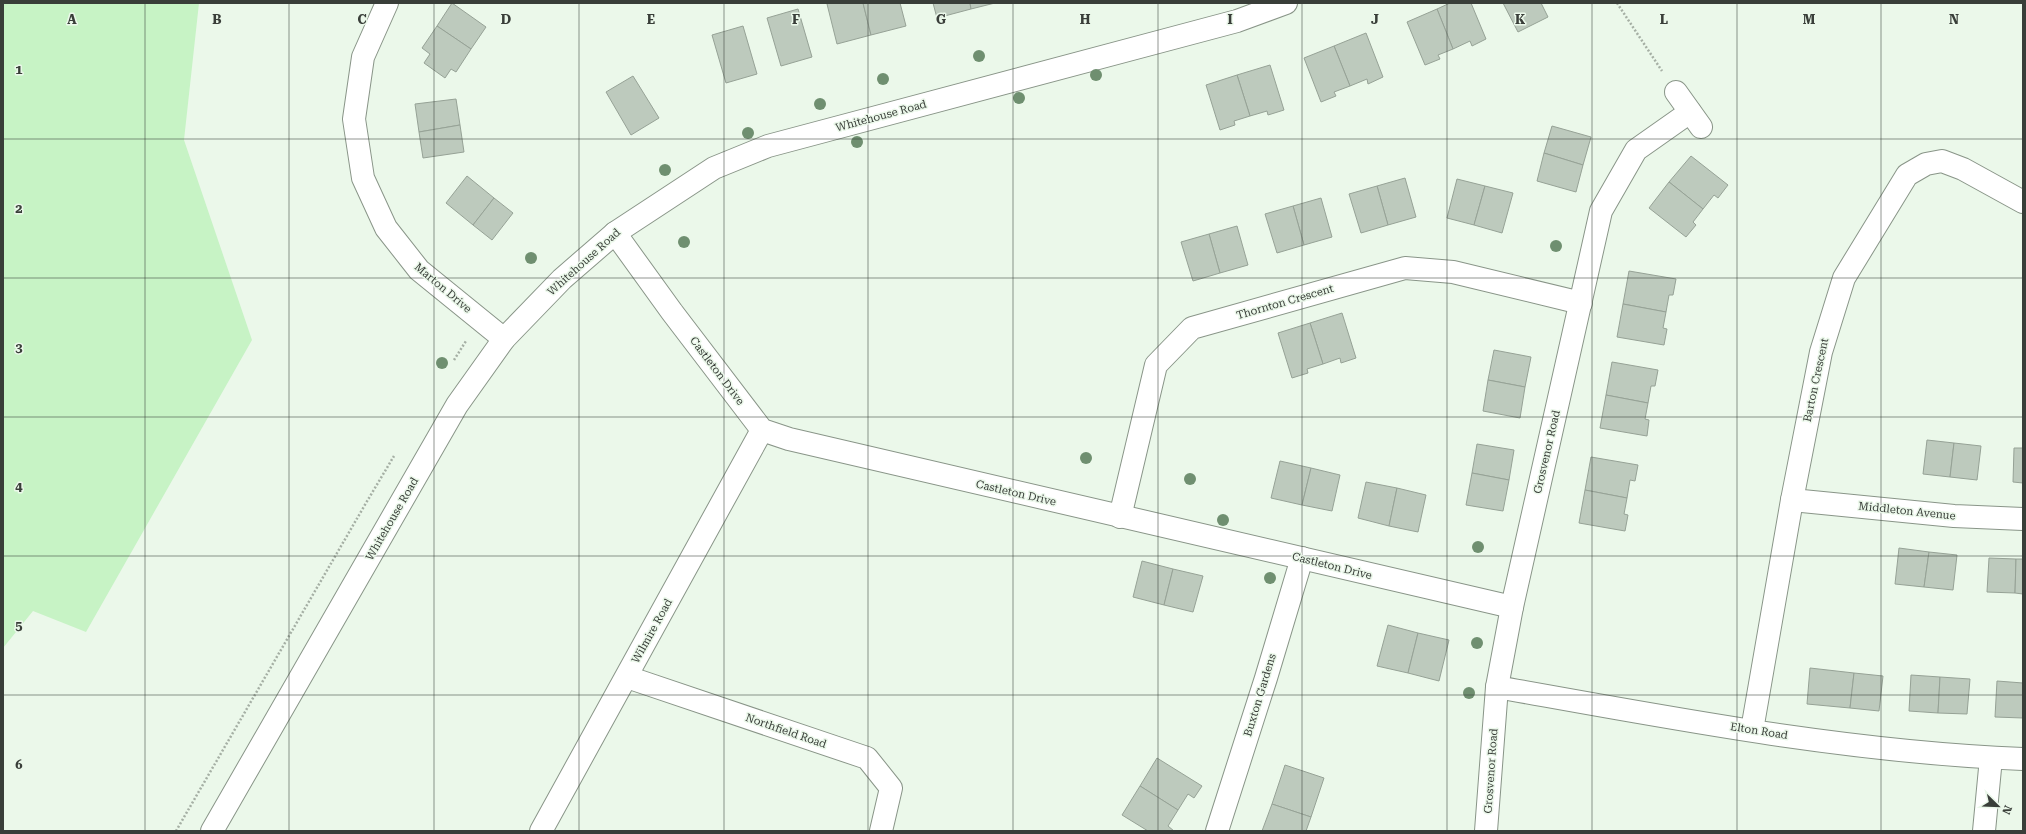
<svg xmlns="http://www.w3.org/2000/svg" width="2026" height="834" font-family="'Roboto Serif',serif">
	<rect width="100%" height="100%" fill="#ebf8ea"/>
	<!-- green -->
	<path fill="#c7f3c5" d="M3,3H199L184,140L252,340L86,632L33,611L3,648Z"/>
	<!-- building -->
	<g fill="#bdcabd" stroke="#96a296">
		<path d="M452,3L486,27L471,49L437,26Z"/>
		<path d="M830,3H863L871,35L837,44L827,4Z"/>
		<path d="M863,3H900L906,26L871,35Z"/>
		<path d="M933,3H970L971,9L937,18Z"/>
		<path d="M970,3H995L971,9Z"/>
		<path d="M1450,3H1471L1486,39L1472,46L1470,41L1453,49L1437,9Z"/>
		<path d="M1503,3H1541L1548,17L1518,32Z"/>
		<path d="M798,9L812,57L781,66L767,18Z"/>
		<path d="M1437,9L1453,49L1438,55L1440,59L1425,65L1407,22Z"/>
		<path d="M437,26L471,49L456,72L451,69L445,78L424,63L430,54L422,48Z"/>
		<path d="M743,26L757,74L726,83L712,35Z"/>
		<path d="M1366,33L1383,77L1368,84L1367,79L1350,86L1334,46Z"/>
		<path d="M1334,46L1350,86L1334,92L1336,96L1321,102L1304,58Z"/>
		<path d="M1270,65L1284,110L1268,115L1267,111L1250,116L1237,75Z"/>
		<path d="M1237,75L1250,116L1234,121L1235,125L1220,130L1206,85Z"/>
		<path d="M633,76L659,118L631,135L606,92Z"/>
		<path d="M456,99L460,125L419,132L415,104Z"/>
		<path d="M460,125L464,152L423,158L419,132Z"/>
		<path d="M1552,126L1591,137L1583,165L1544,153Z"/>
		<path d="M1544,153L1583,165L1576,192L1537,181Z"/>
		<path d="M1691,156L1728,185L1718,198L1714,195L1703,209L1669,182Z"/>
		<path d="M467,176L494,198L473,225L446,203Z"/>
		<path d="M1405,178L1416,217L1388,225L1377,186Z"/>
		<path d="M1457,179L1485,186L1474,225L1447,218Z"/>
		<path d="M1669,182L1703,209L1693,222L1696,225L1686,237L1649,208Z"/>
		<path d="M1377,186L1388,225L1361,233L1349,194Z"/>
		<path d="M1485,186L1513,193L1502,233L1474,225Z"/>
		<path d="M494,198L513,213L492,240L473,225Z"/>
		<path d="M1321,198L1332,237L1304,245L1293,206Z"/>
		<path d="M1293,206L1304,245L1277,253L1265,214Z"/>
		<path d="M1237,226L1248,265L1220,273L1209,234Z"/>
		<path d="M1209,234L1220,273L1193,281L1181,242Z"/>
		<path d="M1629,271L1676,279L1673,295H1669L1666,312L1623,304Z"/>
		<path d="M1623,304L1666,312L1663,328L1667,329L1664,345L1617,337Z"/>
		<path d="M1342,313L1356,358L1341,363L1340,358L1323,364L1310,323Z"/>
		<path d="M1310,323L1323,364L1307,369L1308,373L1292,378L1278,333Z"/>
		<path d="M1494,350L1531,357L1525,387L1488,380Z"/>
		<path d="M1612,362L1658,370L1655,386H1651L1648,403L1606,395Z"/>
		<path d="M1488,380L1525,387L1520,418L1483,411Z"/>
		<path d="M1606,395L1648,403L1645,419L1649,420L1647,436L1600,428Z"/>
		<path d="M1927,440L1954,443L1950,477L1923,474Z"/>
		<path d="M1954,443L1981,446L1977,480L1950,477Z"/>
		<path d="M1477,444L1514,450L1509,480L1472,473Z"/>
		<path d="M2014,448H2023V483L2013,482Z"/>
		<path d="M1591,457L1638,465L1635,481L1630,480L1627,498L1585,490Z"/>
		<path d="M1280,461L1311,468L1302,505L1271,498Z"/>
		<path d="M1311,468L1340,475L1332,511L1302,505Z"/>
		<path d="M1472,473L1509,480L1503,511L1466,505Z"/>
		<path d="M1366,482L1397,488L1389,526L1358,518Z"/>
		<path d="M1397,488L1426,495L1418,532L1389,526Z"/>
		<path d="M1585,490L1627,498L1624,514L1628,515L1625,531L1579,523Z"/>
		<path d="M1899,548L1929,552L1924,587L1895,584Z"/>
		<path d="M1929,552L1957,555L1953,590L1924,587Z"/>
		<path d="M1989,558L2016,559L2015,593L1987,592Z"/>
		<path d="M2016,559H2023V594L2015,593Z"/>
		<path d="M1142,561L1173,569L1164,605L1133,597Z"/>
		<path d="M1173,569L1203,576L1193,612L1164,605Z"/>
		<path d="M1388,625L1418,633L1408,673L1377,666Z"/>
		<path d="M1418,633L1449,640L1439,681L1408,673Z"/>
		<path d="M1810,668L1854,673L1850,708L1807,704Z"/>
		<path d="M1854,673L1883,676L1879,711L1850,708Z"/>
		<path d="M1911,675L1940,677L1938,713L1909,711Z"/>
		<path d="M1940,677L1970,679L1967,714L1938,713Z"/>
		<path d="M1997,681L2023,683V718L1995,717Z"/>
		<path d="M1157,758L1202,786L1194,798L1188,794L1178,810L1140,786Z"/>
		<path d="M1285,765L1324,778L1311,817L1272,804Z"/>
		<path d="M1140,786L1178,810L1168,826L1174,831H1148L1122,815Z"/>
		<path d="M1272,804L1311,817L1306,831H1262Z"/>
	</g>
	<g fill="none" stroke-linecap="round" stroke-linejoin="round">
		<!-- minor casing -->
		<g stroke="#899588" stroke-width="24">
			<g id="minor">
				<path d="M387,3L363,57L354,119L363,178L386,228L419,270L504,339"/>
				<path d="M1676,92L1701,127"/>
				<path d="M615,233L672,312L762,430L789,439L1512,607"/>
				<path d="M1792,500L1954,516L2023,519"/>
				<path d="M1120,517L1156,365L1192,328L1405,268L1453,272L1581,303"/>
				<path d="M627,677L867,758L891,788L881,831"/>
				<path d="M1497,687C1671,718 1846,752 2023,759"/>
				<path d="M1752,730L1792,500L1821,352L1844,278L1907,175L1926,164L1942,161L1963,169L2023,202"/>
				<path d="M212,831L457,405L504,339L562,279L615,233L714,168L768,146L1237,21L1286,3"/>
				<path d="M541,831L762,430"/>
				<path d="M1217,831L1266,678L1302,558"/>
				<path d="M1486,831L1497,687L1512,607L1601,211L1636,150L1690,112"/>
				<path d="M1984,831L1991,758"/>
			</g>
		</g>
		<!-- path -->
		<g stroke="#a5afa4" stroke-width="2.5" stroke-dasharray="2 2" stroke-linecap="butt">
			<path d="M1617,3L1662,71"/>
			<path d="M454,360L466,341"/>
			<path d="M176,831L366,503L394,456"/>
		</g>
		<!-- minor -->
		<use href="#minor" stroke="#fff" stroke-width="22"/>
	</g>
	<!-- trees -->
	<g fill="#6f8f70">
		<circle cx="979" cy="56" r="6"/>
		<circle cx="1096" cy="75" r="6"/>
		<circle cx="883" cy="79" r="6"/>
		<circle cx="1019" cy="98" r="6"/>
		<circle cx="820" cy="104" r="6"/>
		<circle cx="748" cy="133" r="6"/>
		<circle cx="857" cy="142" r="6"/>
		<circle cx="665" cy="170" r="6"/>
		<circle cx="684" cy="242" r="6"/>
		<circle cx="1556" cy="246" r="6"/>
		<circle cx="531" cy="258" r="6"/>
		<circle cx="442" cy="363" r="6"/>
		<circle cx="1086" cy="458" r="6"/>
		<circle cx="1190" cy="479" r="6"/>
		<circle cx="1223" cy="520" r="6"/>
		<circle cx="1478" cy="547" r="6"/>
		<circle cx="1270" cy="578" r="6"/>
		<circle cx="1477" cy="643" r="6"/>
		<circle cx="1469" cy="693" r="6"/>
	</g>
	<!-- grid -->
	<path fill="none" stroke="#393e39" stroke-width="1" stroke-opacity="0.55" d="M145,3V831M289,3V831M434,3V831M579,3V831M724,3V831M868,3V831M1013,3V831M1158,3V831M1302,3V831M1447,3V831M1592,3V831M1737,3V831M1881,3V831M3,139H2023M3,278H2023M3,417H2023M3,556H2023M3,695H2023"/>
	<g text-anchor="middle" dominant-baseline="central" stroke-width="3" stroke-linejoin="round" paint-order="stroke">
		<!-- street labels -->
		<g font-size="11" fill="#393e39" stroke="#ebf8ea">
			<text transform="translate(881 116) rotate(-15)">Whitehouse Road</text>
			<text transform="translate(584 262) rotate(-42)">Whitehouse Road</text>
			<text transform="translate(443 288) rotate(40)">Marton Drive</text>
			<text transform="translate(1285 302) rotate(-16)">Thornton Crescent</text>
			<text transform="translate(717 371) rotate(53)">Castleton Drive</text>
			<text transform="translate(1816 380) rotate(-78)">Barton Crescent</text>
			<text transform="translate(1547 452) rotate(-77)">Grosvenor Road</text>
			<text transform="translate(1016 493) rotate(13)">Castleton Drive</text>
			<text transform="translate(1907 511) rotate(6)">Middleton Avenue</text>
			<text transform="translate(392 519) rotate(-60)">Whitehouse Road</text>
			<text transform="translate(1332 566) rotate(14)">Castleton Drive</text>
			<text transform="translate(652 631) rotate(-61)">Wilmire Road</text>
			<text transform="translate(1260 695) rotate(-73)">Buxton Gardens</text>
			<text transform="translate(786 731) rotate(19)">Northfield Road</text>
			<text transform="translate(1759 731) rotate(9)">Elton Road</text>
			<text transform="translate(1491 771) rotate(-86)">Grosvenor Road</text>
		</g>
	</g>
	<g font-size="13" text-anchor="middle" font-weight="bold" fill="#393e39" stroke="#ebf8ea" stroke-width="3" stroke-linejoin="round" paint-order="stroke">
		<text x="72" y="24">A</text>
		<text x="217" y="24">B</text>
		<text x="362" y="24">C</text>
		<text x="506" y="24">D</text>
		<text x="651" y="24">E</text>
		<text x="796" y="24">F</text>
		<text x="941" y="24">G</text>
		<text x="1085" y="24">H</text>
		<text x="1230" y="24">I</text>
		<text x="1375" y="24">J</text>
		<text x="1520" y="24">K</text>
		<text x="1664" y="24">L</text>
		<text x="1809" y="24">M</text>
		<text x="1954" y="24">N</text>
		<text x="19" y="74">1</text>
		<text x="19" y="213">2</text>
		<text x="19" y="352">3</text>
		<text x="19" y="491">4</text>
		<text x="19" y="630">5</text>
		<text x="19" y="769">6</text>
	</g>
	<!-- border -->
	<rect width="2026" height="834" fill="none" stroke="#393e39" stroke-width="8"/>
	<!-- north arrow -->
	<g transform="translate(1998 806) rotate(113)" stroke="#ebf8ea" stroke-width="3" paint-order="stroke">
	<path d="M0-3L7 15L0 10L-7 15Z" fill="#393e39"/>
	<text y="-6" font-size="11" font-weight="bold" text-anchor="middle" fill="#393e39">N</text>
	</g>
</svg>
